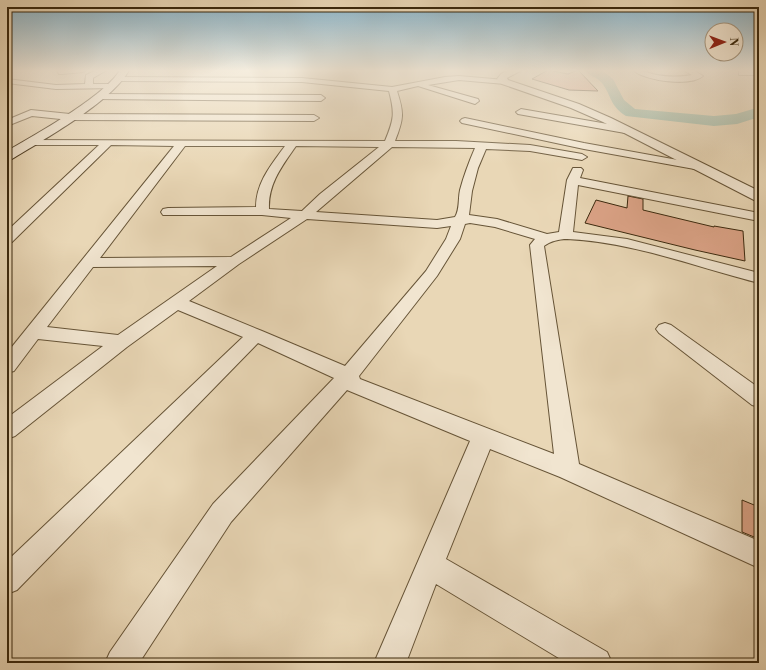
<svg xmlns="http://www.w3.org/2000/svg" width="766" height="670" font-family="'Libre Bodoni',serif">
	<rect width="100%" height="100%" fill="#e9d7b6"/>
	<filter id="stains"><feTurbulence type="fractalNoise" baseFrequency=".005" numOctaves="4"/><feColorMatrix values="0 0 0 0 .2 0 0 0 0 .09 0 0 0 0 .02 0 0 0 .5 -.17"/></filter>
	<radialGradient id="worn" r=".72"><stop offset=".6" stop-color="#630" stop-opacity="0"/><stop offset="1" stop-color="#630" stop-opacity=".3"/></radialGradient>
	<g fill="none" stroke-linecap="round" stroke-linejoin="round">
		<!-- river -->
		<path fill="#99baa8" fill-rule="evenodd" d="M584,70H602L613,79L624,100L635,109L714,116L736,114L753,109L759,111V121L753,119L737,124L714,126L626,116C609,105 612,96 602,83C597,77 589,76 584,70Z"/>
	</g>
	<!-- building -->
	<g fill="#dda488" stroke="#3a280d">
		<path d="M548,70L568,74L578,70L598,91L569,90L532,79Z"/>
		<path d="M628,196L643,199V210L714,227V226L743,231L745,261L695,250L585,223L596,200L627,208Z"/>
		<path d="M742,500L759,507V539L742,532Z"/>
	</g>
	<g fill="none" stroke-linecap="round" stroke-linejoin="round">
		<!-- minor casing -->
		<g stroke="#665437" stroke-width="2">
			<g id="minor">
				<path d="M57,70H86L83,72L62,74H59Z"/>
				<path d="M97,70H107L93,78V84H114V88L56,89L7,83V79L56,85L85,84L86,75Z"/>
				<path d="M633,70C642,70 648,73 657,75C669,77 680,77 692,75L683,70H693L703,76C690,87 645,81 633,70Z"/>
				<rect x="739" y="71" width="20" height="4"/>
				<path d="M459,76L505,80L509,82L505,84L459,80L428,85L478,99L479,101L475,104L418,86L397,91C404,113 404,118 395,141H456L530,145L582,154L587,157L582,160L530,151L486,149L478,168L472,191L469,215L497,219L547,234L559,232L567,180L573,168H581L583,170L580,178L759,213V221L578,185L573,232L627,239L759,273V283C696,267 633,242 567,239C559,239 551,241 544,246L579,464L759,541V568L560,477L490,449L446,559L607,652L612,663H567L436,584L406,663H374L470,441L347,390L231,522L139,663H105L110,652L213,504L334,378L258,343L17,590L7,594V561L243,337L178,310L127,347L15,436L7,439V418L103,346L38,339L14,371L7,373V353L174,146L111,145L12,242L7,243V231L99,145H31L27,144L26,142L27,140L385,141C394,119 395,114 389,91L302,82L120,81L116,79L120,77L302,78L392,87L445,77ZM185,146H285C271,165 256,183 256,207L168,208L163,209L161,212L163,215H262L291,218L231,257L100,258ZM296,146L379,147L320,194L302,211L269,209C268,184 282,166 296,146ZM392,147L475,148C469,162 464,175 460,190C458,199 460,209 455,217L437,220L316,212ZM307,219L437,228L451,226L446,239L426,271L345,366L262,331L189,301L239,264ZM470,223L495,227L535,239L530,245L554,454L360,379L359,376L437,276L460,239L465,224ZM217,266L118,335L47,327L93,267Z"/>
				<path d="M99,94L321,95L325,98L321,101L96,99L95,97Z"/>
				<path d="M521,109L625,127L630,130L625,133L518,114L516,112Z"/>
				<path d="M31,110L70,114L314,115L319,118L314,121L70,120L32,116L7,126V120Z"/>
				<path d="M465,118L584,143L700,164L704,165L706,167L704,169L700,170L584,149L462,123L460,121L462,119Z"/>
				<path d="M665,323L671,325L759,388V407L752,405L659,333L656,329L659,325Z"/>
			</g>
		</g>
		<!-- tertiary casing -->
		<g stroke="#665437" stroke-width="2">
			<path id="tertiary" d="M509,70H522L507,78L508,80L579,104L611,118L759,191V202L754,200L603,122L571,108L502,84L497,79L501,74Z"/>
		</g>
		<!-- secondary casing -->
		<g stroke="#3a280d" stroke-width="2">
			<path id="secondary" d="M120,70H129C113,101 43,140 12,159L7,160V151C35,135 105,96 120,70Z"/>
		</g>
		<!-- minor -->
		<use href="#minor" fill="#f1e5d0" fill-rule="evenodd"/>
		<!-- tertiary -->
		<use href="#tertiary" fill="#f1e5d0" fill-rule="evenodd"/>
		<!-- secondary -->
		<use href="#secondary" fill="#f1e5d0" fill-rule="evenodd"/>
	</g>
	<!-- sky -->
	<linearGradient id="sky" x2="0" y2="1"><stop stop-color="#88b6ce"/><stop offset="0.43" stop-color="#f5edde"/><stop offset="1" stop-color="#f5edde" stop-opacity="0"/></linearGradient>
	<rect width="766" height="164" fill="url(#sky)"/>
	<!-- margin -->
	<rect width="766" height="670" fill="none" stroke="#e9d7b6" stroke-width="24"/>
	<rect x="8" y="8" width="750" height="654" fill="none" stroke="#3a280d" stroke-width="2"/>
	<rect x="12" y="12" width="742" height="646" fill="none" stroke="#3a280d"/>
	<!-- north arrow -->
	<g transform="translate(724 42) rotate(89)"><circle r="19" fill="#f1e5d0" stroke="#a89982"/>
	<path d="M0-3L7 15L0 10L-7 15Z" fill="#8f2418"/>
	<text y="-6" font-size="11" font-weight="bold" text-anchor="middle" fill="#3a280d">N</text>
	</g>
	<rect width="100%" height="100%" filter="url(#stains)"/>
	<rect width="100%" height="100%" fill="url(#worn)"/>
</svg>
